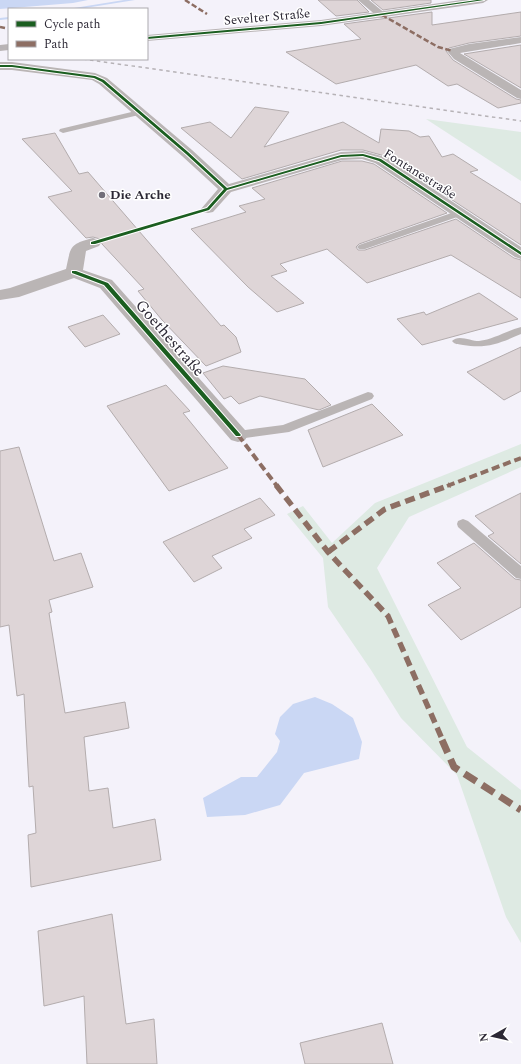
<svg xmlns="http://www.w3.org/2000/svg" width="521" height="1064" font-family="Spectral,serif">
	<rect width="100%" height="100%" fill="#f4f2fa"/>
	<!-- green -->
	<g fill="#deeae3">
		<path d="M426,119L521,132V181Z"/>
		<path d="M521,444V467L409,517L377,568L467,747L521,790V943L506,917L457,775L401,718L371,670L328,607L323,558L287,514L303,506L332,543L375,503Z"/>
	</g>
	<!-- water -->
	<g fill="#cad7f4">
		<path d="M0,0H88L73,3L0,9Z"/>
		<path d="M315,697L332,704L353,718L362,742L359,759L304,773L280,805L245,815L207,817L203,798L241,777H257L277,752L280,741L275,734L280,717L293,704Z"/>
	</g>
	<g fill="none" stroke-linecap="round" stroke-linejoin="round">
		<!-- stream -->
		<g fill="#cad7f4" fill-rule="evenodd">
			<path d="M124,0H135L79,9H68Z"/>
			<path d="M9,17V19L0,20V18Z"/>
		</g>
	</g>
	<!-- building -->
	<g fill="#ded5d7" stroke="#b3acad">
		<path d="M318,0H357L369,12L336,16Z"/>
		<path d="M371,0H431V3L383,10Z"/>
		<path d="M432,12V25L521,12V36L469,43L449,48L446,51L453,60L516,99L521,100V103L498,108L457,84L448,86L416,65L336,84L286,52L361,39L344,24Z"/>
		<path d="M521,45V88L464,54Z"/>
		<path d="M255,107L289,112L264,147L343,122L379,143L381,129L409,131L420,137L429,136L442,157L453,154L478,170L470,172L521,204V245L385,156L363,150H341L242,179L181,128L210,122L231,138Z"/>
		<path d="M55,133L79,174L88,172L221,326L224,325L236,337L241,352L206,366L162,320L138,291L144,289L102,244L100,239L93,237L86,238L48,197L72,191L22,139Z"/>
		<path d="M342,161H362L374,164L447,213L359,244L356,247L358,250H365L456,219L514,258L521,260V298L451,255L367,283L327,249L280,264L287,271L271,276L304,303L277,312L248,287L191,229L246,212L239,206L265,199L252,188Z"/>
		<path d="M479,293L518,319L422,345L397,319L424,312L426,315Z"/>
		<path d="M103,315L120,334L85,347L68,327Z"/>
		<path d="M521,347V391L504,400L467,372Z"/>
		<path d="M223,366L305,379L331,405L319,410L260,396L239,404L231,396L224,399L203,373Z"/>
		<path d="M166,385L190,411L183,413L228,468L169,491L107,406Z"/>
		<path d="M372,404L403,435L323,467L308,430Z"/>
		<path d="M19,447L54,561L81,553L93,587L49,600L52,612L49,613L65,713L125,702L129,728L84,737L89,791L108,788L113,828L155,819L161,860L31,887L28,835L36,833L33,786L29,787L24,694L17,696L9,625L0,627V451Z"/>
		<path d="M521,493V564L488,536L494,533L475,516Z"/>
		<path d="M260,498L275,515L244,529L252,538L212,556L222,568L194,582L163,542Z"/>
		<path d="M474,543L515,579L521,580V607L461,640L428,605L461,588L437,563Z"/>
		<path d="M112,914L126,1024L154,1019L157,1064H87L84,996L44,1006L38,931Z"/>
		<path d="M382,1023L393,1064H305L300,1043Z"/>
	</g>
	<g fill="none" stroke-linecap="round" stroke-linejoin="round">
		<!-- lane -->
		<g fill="#bab5b5" fill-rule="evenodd">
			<path d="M140,110H143V114L63,133L59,131L60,129Z"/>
			<path d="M460,210L463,211L464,213L463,215L365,249H359L357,247L359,245Z"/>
			<path d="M521,327V334C500,343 487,349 463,345C459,344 455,345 452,341C458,334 471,341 479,341C494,339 506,331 521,327Z"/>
			<path d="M368,392L372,393L374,396L372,399L289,432L238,439L234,438L232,435L234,432L238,431L283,425Z"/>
			<path d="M463,519L468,521L521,566V579L516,578L458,527L457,524L458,521Z"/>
		</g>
		<!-- street -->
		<g fill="#bab5b5" fill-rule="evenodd">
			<path d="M358,0H369L387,15L382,18L378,17Z"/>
			<path d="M521,37V43L460,53L521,90V99L517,98L454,59L447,51L449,49L469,44Z"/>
			<path d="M0,62H12L95,73L107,78L192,150L229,184L341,152L363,151L385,157L521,247V259L515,257L375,163L362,159L342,160L231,192L213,212L208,213L203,212L201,209L218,189L182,156L99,84L92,80L12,70H0Z"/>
			<path d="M93,238L99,240L101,243L99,246L86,251L83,270L112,280L245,430L248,435L245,440L238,442L231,440L100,288L74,278L19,297L0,300V290L10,288L66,269C71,247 69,244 93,238Z"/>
		</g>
		<!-- secondary -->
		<g fill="#b9b4b5" fill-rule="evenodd">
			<path d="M461,0H488L483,3L321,26L147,41V35L321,20Z"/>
			<path d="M9,44V50L0,51V45Z"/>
		</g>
		<!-- rail -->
		<g stroke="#b6b2b6" stroke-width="1.5" stroke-dasharray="3.5 3.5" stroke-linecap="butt">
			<path d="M0,47L9,49"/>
			<path d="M83,59L521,121"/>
		</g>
		<!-- quiet-far3 -->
		<g stroke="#8d6e63" stroke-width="2.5" stroke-dasharray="5.5 2.5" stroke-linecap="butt">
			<path d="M185,0L207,14"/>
			<path d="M382,15L438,47L453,51"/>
			<path d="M0,27L5,28"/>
		</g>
		<!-- quiet-far2 -->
		<g stroke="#8d6e63" stroke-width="4" stroke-dasharray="8 4" stroke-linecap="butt">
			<path d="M238,435L277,486"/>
			<path d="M447,486L521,458"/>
		</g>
		<!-- quiet-far1 -->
		<g stroke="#8d6e63" stroke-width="5.5" stroke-dasharray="10 5.5" stroke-linecap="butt">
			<path d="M276,485L328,552L388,616L443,741"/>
			<path d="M328,552L385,509L450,485"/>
		</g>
		<!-- quiet -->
		<path stroke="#8d6e63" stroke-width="7" stroke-dasharray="14 7" stroke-linecap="butt" d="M442,740L454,767L521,810"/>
		<!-- cycleway casing -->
		<g stroke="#fff" stroke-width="2">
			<g id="cycleway">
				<path d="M477,0H484L321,24L147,39V37L321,22Z"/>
				<path d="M0,65H12L95,76L104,80L188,152L227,188L341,155L363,154L381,159L521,252V255L379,161L363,156L341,157L227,190L209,210L95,244H91V242L207,208L224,189L186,154L102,82L94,78L12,67H0Z"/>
				<path d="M72,271H76L108,283L240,434L241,435L240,436H236L104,285L72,273Z"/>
			</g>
		</g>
		<!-- cycleway -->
		<use href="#cycleway" fill="#1b5e20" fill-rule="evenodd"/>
	</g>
	<!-- markers -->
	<circle fill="#726f7a" stroke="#fff" stroke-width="1.5" cx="102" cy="195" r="4"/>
	<g text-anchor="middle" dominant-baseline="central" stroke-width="3" stroke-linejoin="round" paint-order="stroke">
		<!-- far-street labels -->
		<g font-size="13" fill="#2c2835" stroke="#fff">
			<text transform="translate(267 17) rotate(-5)">Sevelter Straße</text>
			<text transform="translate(420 174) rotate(32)">Fontanestraße</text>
		</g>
		<!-- far-poi labels -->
		<g font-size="13" font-weight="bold" fill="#2c2835" stroke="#fff" text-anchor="start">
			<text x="110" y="195">Die Arche</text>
		</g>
		<!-- street labels -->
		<g font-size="16" fill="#2c2835" stroke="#fff">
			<text transform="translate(170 338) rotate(49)">Goethestraße</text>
		</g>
	</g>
	<!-- legend -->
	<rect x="8" y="8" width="140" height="52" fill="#ffffff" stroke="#aba9ae"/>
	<rect x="16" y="21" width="20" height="6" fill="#1b5e20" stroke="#aba9ae"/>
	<text x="44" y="28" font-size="12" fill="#2c2835">Cycle path</text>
	<rect x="16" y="41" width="20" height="6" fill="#8d6e63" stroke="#aba9ae"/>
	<text x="44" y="48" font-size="12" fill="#2c2835">Path</text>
	<!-- north arrow -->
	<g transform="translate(493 1036) rotate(262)" stroke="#ffffff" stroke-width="3" paint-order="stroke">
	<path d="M0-3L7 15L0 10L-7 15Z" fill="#2c2835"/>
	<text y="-6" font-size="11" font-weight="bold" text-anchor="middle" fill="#2c2835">N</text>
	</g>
</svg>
